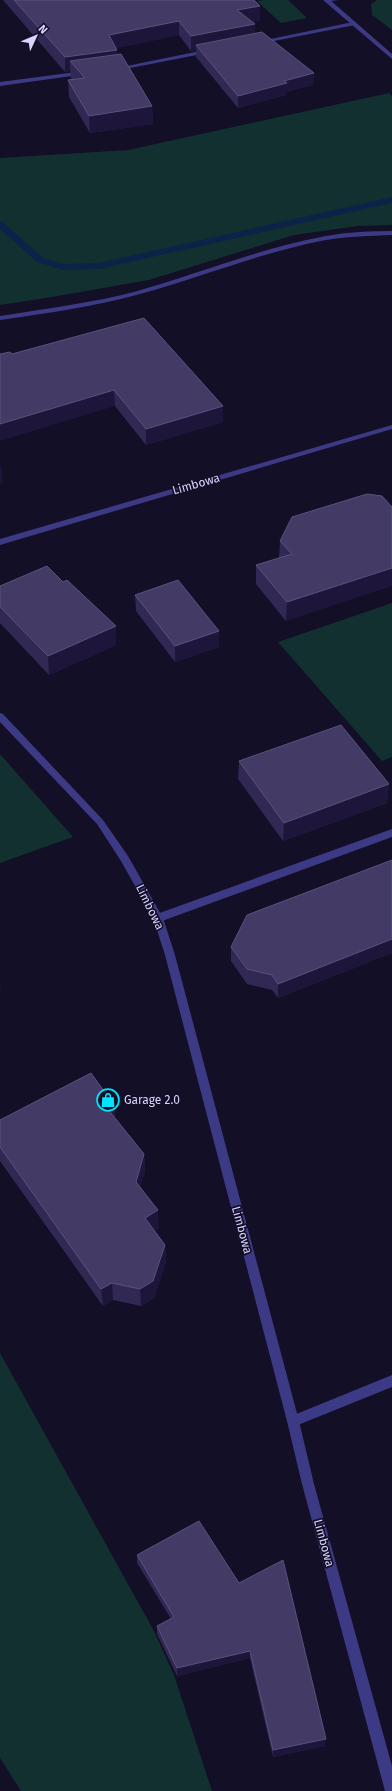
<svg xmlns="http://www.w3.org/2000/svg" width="392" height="1791" font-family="'Fira Sans',sans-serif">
	<rect width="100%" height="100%" fill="#130f26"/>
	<!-- green -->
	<g fill="#12302f">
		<path d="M264,0H288L307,18L281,23L257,1Z"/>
		<path d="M377,0H392V30L372,15L371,4Z"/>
		<path d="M389,93L392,96V225L358,226L294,235L149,280L52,297L0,305V158L128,150Z"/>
		<path d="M392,603V757L382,761L278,642Z"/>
		<path d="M0,754L73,837L0,863Z"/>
		<path d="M0,1353L154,1631L174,1675L212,1791H21L0,1758Z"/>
	</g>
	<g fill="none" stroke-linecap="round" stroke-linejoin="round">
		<!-- stream -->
		<path fill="#0c2248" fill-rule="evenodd" d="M392,197V203L99,269L63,270L37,262L0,229V221L3,222L43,258L64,264L99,263Z"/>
		<!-- service -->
		<g fill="#3d3a85" fill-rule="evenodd">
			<path d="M353,22L356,24L355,25L259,44L256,42Z"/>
			<path d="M210,49L213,51L212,52L115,71L112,69Z"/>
			<path d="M84,71L86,72V74L0,86V82Z"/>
			<path d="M392,231V235C370,236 348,236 326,240C262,252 202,277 140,294C94,307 47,313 0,320V316C45,309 90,303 134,292C198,274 260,248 326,236C348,232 370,231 392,231Z"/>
			<path d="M392,829V837L162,921H154L153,918L154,915Z"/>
			<path d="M392,1375V1387L293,1427L289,1425L287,1421L289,1417Z"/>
		</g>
		<!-- minor -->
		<g fill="#3d3a85" fill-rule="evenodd">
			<path d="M326,0H338L326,2Z"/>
			<path d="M392,425V429L0,545V539Z"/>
			<path d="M0,713L3,714L103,820L128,856L163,918L175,955L299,1421L314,1484L392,1766V1791H385L302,1484L287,1421L165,955L153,918L121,861L97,824L0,722Z"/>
		</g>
		<!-- tertiary -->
		<path fill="#3d3a85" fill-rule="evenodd" d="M323,0H330L392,54V59Z"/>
	</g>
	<!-- wall -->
	<g fill="#312854">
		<path d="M3,0H254L260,6V20L252,22L255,24V34L314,73L313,85L286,92V95L238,108L196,57V50L191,51L179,35L116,48L117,54L152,106L153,124L90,133L69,97L68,80L72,79L71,78L70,71L65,72Z"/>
		<path d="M12,354L223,406V422L146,445L115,406Z"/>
		<path d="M367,494L286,621L256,584V565L279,558L280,541Z"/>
		<path d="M63,582L116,626V645L49,675L0,623V586Z"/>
		<path d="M135,595L219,631V647L175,662L136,611Z"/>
		<path d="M239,761L389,784L387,803L283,841L238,779Z"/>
		<path d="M392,860V953L278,998L272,990L247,984L231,961V947Z"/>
		<path d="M114,1105L115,1118L144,1154L145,1171L140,1187L159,1228L154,1231L165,1245L166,1262L154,1298L141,1306L113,1300L103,1306L0,1161V1120Z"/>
		<path d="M199,1521L325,1746L273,1757L250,1658L177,1676L157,1634V1626L171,1619L137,1563V1555Z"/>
	</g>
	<!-- shaded-wall -->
	<g fill="#1d163a">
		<path d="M260,6V20L237,25V10Z"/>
		<path d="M179,21V35L109,50V35Z"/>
		<path d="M255,24V39L196,45V50L191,51V36Z"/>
		<path d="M117,50L118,64L70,61V71L65,72V57Z"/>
		<path d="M314,73L313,85L286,92V95L238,108V96L284,81Z"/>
		<path d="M152,106L153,124L90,133L89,116Z"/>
		<path d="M114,390L115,406L0,441V424Z"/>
		<path d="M223,406V422L146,445V429Z"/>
		<path d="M0,467H1L3,483L0,484Z"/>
		<path d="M392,568V586L286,621L287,602Z"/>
		<path d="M116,626V645L49,675L48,656Z"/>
		<path d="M219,631V647L175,662V646Z"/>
		<path d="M389,784L387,803L283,841L284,823Z"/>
		<path d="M392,939V953L278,998V984Z"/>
		<path d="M0,981L1,991L0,992Z"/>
		<path d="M114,1105L115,1123L107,1108Z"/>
		<path d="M144,1154L145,1171L137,1199L136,1182Z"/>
		<path d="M158,1210L159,1228L146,1236L145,1218Z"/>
		<path d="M165,1245L166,1262L154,1298L141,1306L140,1289Z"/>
		<path d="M112,1283L113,1300L103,1306L101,1289Z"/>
		<path d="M250,1651V1658L177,1676V1668Z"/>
		<path d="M326,1739L325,1746L273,1757V1750Z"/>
	</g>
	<!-- building -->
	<g fill="#433a66" stroke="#5a527e">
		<path d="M14,0H254L260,6L237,10L255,24L191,36L179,21L109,35L117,50L65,57Z"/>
		<path d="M262,32L314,73L284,81L287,83L238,96L196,45Z"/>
		<path d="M121,54L152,106L89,116L68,80L85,78L70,61Z"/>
		<path d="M144,318L223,406L146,429L114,390L0,424V354L10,352L12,354Z"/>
		<path d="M367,494L382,496L392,507V568L287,602L256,565L292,554L280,541L292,517Z"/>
		<path d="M47,566L63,582L67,580L116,626L48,656L0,607V586Z"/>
		<path d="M178,580L219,631L175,646L135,595Z"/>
		<path d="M341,725L389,784L284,823L239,761Z"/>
		<path d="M392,860V939L278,984L272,975L247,969L231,947L247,915Z"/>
		<path d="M91,1073L114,1105L107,1108L144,1154L136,1182L158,1210L145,1218L165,1245L153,1281L140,1289L112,1283L101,1289L0,1147V1120Z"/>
		<path d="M199,1521L239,1583L283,1560L326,1739L273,1750L250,1651L177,1668L157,1626L174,1617L137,1555Z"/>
	</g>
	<!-- icons -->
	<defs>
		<g id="shop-ring" transform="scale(1.15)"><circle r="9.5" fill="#130f26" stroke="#00e5ff" stroke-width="1.5"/><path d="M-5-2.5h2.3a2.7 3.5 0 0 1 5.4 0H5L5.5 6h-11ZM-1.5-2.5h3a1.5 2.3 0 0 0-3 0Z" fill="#00e5ff"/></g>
	</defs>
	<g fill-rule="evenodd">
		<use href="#shop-ring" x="108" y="1100"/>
	</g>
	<g text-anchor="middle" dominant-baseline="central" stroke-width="3.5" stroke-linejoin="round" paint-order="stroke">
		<!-- street labels -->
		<g font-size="12" fill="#d9d4ff" stroke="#130f26">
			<text transform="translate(196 484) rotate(-16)">Limbowa</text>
			<text transform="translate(150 907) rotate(64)">Limbowa</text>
			<text transform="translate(242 1230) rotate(75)">Limbowa</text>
			<text transform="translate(324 1543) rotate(75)">Limbowa</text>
		</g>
		<!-- poi labels -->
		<g font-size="12" fill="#d9d4ff" stroke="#130f26" text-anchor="start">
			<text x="124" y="1100">Garage 2.0</text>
		</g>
	</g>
	<!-- north arrow -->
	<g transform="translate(36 36) rotate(46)" stroke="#130f26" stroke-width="3" paint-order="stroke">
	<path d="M0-3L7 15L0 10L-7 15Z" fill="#d9d4ff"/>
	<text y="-6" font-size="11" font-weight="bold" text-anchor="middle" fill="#d9d4ff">N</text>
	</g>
</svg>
